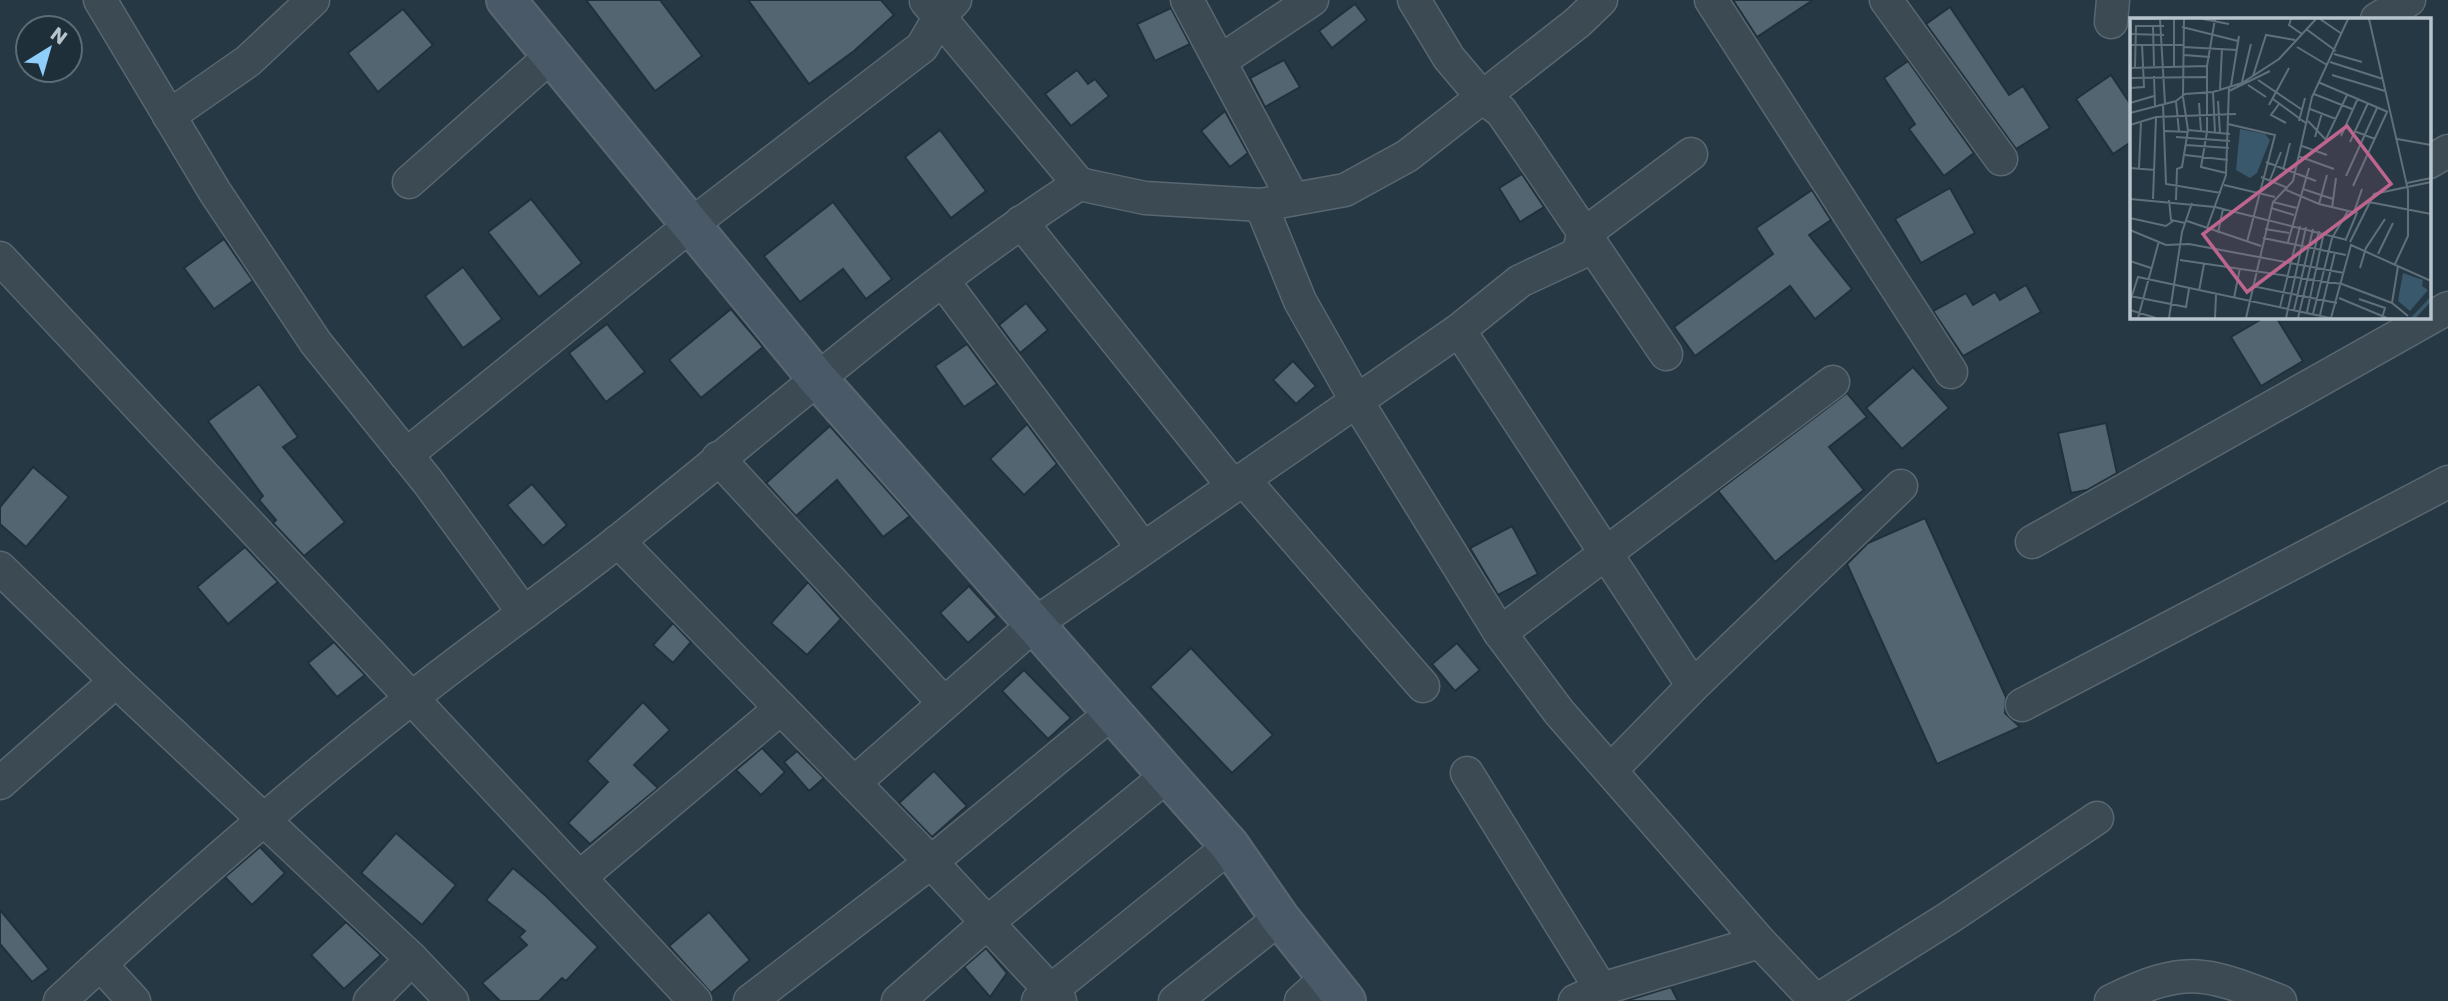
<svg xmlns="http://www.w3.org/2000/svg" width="2448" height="1001" font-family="Poppins,sans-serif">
	<rect width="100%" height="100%" fill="#263844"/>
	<!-- building -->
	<g fill="#526571" stroke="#21313b" stroke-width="2">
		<path d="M586,0H660L702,56L655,91Z"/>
		<path d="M748,0H881L894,15L854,51L809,84Z"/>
		<path d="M1733,0H1813L1757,37Z"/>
		<path d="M1355,4L1367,20L1332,48L1319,31Z"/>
		<path d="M1950,7L2009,95L2023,86L2050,128L2016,149L1926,24Z"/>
		<path d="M1171,8L1190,44L1155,61L1137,24Z"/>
		<path d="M403,9L433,45L378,92L348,53Z"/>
		<path d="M1284,60L1300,87L1265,107L1250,78Z"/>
		<path d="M1908,61L1974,153L1944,176L1909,129L1915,124L1884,78Z"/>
		<path d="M1077,70L1088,84L1095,79L1109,96L1071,126L1045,94Z"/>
		<path d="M2111,75L2131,105V142L2113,154L2076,99Z"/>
		<path d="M1225,111L1248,153L1230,167L1201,131Z"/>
		<path d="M940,130L986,191L951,218L905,157Z"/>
		<path d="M1522,174L1544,207L1520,222L1499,188Z"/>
		<path d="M1950,188L1975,233L1921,263L1895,219Z"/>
		<path d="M1812,190L1831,220L1809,235L1852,289L1815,319L1790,286L1695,356L1674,327L1773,254L1756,228Z"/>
		<path d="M531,199L582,263L539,297L488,232Z"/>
		<path d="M833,202L892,279L866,299L843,269L800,302L764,256Z"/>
		<path d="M224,239L253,281L214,309L184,268Z"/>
		<path d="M463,267L502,319L463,348L425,296Z"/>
		<path d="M2026,285L2041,312L1963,356L1933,311L1966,293L1973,305L1995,292L2000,300Z"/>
		<path d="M1026,303L1048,330L1020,353L999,325Z"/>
		<path d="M731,309L763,347L701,398L669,360Z"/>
		<path d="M2265,317H2276L2303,361L2261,386L2231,337Z"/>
		<path d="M607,324L645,372L606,402L569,353Z"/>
		<path d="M967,344L997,384L964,407L935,366Z"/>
		<path d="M1293,361L1316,386L1296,404L1273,380Z"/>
		<path d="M1913,367L1949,408L1902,449L1866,408Z"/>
		<path d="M259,384L298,437L283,447L345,522L304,556L273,523L276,520L259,500L263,496L208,421Z"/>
		<path d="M1847,393L1867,417L1829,447L1864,490L1775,562L1718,491Z"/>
		<path d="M2106,423L2117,473L2087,490L2071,493L2058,433Z"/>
		<path d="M1027,424L1057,464L1024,495L990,459Z"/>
		<path d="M830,426L910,516L883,537L837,480L796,516L766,483Z"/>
		<path d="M33,467L69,497L26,547L0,524V507Z"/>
		<path d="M532,484L567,525L543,546L507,505Z"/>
		<path d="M1925,518L2006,697L2005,713L2020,727L1937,764L1847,564L1868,543Z"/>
		<path d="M1512,526L1538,574L1498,595L1470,548Z"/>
		<path d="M245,547L278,582L228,624L197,587Z"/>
		<path d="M808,582L841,619L807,655L771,623Z"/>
		<path d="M969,586L997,617L968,643L940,613Z"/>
		<path d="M673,623L691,642L673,663L653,645Z"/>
		<path d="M334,642L365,675L337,697L308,663Z"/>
		<path d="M1457,643L1480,670L1455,691L1432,664Z"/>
		<path d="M1191,648L1273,735L1232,773L1150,687Z"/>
		<path d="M1024,670L1071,718L1048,739L1002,691Z"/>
		<path d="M643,702L670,730L634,765L658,788L590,844L568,823L608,782L587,761Z"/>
		<path d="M762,748L785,772L761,795L736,770Z"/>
		<path d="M797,751L824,778L809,791L784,762Z"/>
		<path d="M934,771L967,806L932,837L899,803Z"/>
		<path d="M396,833L456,885L422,925L361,873Z"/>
		<path d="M260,847L285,873L252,905L225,877Z"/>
		<path d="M513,868L546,896L598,947L566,981L562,978L539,1001H500L482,983L527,945L519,937L525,931L486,900Z"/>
		<path d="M0,910L49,969L32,982L0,944Z"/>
		<path d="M709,912L750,960L711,993L669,946Z"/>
		<path d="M346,922L381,955L344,989L311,955Z"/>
		<path d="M986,948L1007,973L990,997L964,967Z"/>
		<path d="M1671,987L1678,1001H1625Z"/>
	</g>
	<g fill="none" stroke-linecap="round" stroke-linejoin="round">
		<!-- street casing -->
		<g stroke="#596771" stroke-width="35">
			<g id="street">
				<path d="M100,0L215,192L316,343L428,482L524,613"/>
				<path d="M1187,0L1293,199"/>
				<path d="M1414,0L1449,58L1483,98L1501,111L1521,140L1666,354"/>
				<path d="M1711,0L1951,372"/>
				<path d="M1886,0L2001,159"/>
				<path d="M926,1L1079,184"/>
				<path d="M2377,19L2409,0"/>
				<path d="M2111,22L2113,0"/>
				<path d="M1220,61L1312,0"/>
				<path d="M169,116L248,61L313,0"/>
				<path d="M2429,162L2448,151"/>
				<path d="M409,182L552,55"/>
				<path d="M1261,205L1300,301L1356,400L1500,633L1559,712L1760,942L1816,1001"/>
				<path d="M1021,222L1233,486"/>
				<path d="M0,258L695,1001"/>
				<path d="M943,281L1143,548"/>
				<path d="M1459,330L1693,686"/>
				<path d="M406,455L692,224L922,47L940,16L955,0"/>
				<path d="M718,458L943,702"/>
				<path d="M1244,480L1423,686"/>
				<path d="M618,541L931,862L1060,1001"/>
				<path d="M2032,542L2448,308"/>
				<path d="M0,568L116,681L412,959L452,1001"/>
				<path d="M1500,633L1833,382"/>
				<path d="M2022,705L2448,482"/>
				<path d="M1612,769L1693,686L1901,486"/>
				<path d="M1467,773L1601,989"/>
				<path d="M0,783L116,681"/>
				<path d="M854,783L1036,623L1459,330L1520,281L1578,254L1583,235L1691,154"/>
				<path d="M580,877L781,708"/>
				<path d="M100,964L134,1001"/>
				<path d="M60,1001C174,896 291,793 413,697C480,644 550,595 617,542C770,421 915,290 1079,184L1145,198L1261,205L1345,190L1407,156L1577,23L1601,0"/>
				<path d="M370,1001L412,959"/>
				<path d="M750,1001L931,862L1114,711"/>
				<path d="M898,1001L988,922L1169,774"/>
				<path d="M1038,1001L1230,846"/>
				<path d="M1175,1001L1280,918"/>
				<path d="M1301,1001L1328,977"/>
				<path d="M1575,1001L1601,989L1760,942"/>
				<path d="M1816,1001L1950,917L2097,818"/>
				<path d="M2111,1001C2187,964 2204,972 2280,1001"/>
			</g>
		</g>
		<!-- secondary casing -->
		<g stroke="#596771" stroke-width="42">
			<path id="secondary" d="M506,0L816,377L1230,846L1280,918L1346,1001"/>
		</g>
		<!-- street -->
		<use href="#street" stroke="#3b4a53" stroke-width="32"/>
		<!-- secondary -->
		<use href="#secondary" stroke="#495967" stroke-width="38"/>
	</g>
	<!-- overview -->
	<g transform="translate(2130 18)">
		<rect width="301" height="301" fill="#263844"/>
		<path d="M110,111L135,116L140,122L127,155L120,160L106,152ZM273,255L293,262L292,268L298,272L280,293L268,283Z" fill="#39586b"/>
		<path fill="none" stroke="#39586b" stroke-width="3.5" d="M283,300L301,281"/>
		<path fill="none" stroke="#60707b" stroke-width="2" d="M3,1H27M30,1L35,86M44,1V48M73,1L99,6M161,1L159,7L172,16M190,1L212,16M239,1L278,172V218L265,246M23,8L24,48M52,9L108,23M176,11L206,33M0,16L34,17M0,27H53M54,29L107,32M167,29L197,47M204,36L232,44M54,37L80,39M200,44L253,61M77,48L85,1M5,49L6,8H34M0,50L77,48V114L71,149L96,155M202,57L255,73M24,58L25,88M123,58L136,17L165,22M0,60L76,59M128,62L171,91M112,64L121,26M188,64L258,94M118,67L136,79M101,68L109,18M0,70L14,69L12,26M90,72L92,30M99,73L140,53M83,74L85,115M184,76L222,91M53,77L54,1M143,81L177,106M46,83L49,114M88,83L90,115M0,85L24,78M69,85L71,113M33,86L36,166L91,175M149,86L141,97L156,105M139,87L159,50M180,91L206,101M0,95L46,83L55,76L83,74L112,65L149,41L186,1M169,103L175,80M178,103L198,124M98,106L145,117L117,224M0,107L26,99L106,96M58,112L100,116M35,113L58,114M224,113L245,121M211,118L228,80M46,119L100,123M185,119L192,95M196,121L217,77M267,121L301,127M220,124L238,85M56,127L99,130M172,128L197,137M55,137L98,142M168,138L204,151M136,144L186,163M0,150L25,152M9,150L11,103M153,152L160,125M216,158L247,90M131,159L158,170M301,160V137M140,162L151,134M277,165L301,160M94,167L145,179M223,168L257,94M173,171L203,181M156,172L189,186L227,195L216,221M0,181L85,189L217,222M23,181L26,99M39,182L41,202L55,205M46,182L47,151L52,149L58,112L53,79M143,184L167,190M239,184L301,196M189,186L197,157M141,190L164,197M202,190L206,160M224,194L232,171M0,200L36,208L43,203M57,203L131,228M77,210L96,157L99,69M135,211L159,215M0,212L36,227L59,226L214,255M88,215L93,191M133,220L216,237M158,224L179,150M220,224L244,176L301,164M248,236L263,205M50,242L212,266L262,285L278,298M0,243L21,250M230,250L236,230L255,201M122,268L207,285M69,273L74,246M0,278L56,289L59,271M104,280L110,250M209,280L257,300M229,281L255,290L252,300M0,284L8,259L200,300M262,285L268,248M150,289L170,208M0,292L26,300M164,292L183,211M177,294L194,214M183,296L202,220L218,193M190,297L205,234M8,300L29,223M39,300L52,214L62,185M85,300L86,277M116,300L143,184L163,163L182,79L218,1M156,300L176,209M168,300L189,213M201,300L221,227L301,263"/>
		<path fill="#be658e" fill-opacity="0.15" stroke="#be658e" stroke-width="3.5" d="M217,108L261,166L117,274L73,216Z"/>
		<rect width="301" height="301" fill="none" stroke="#b8c4cd" stroke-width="3.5"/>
	</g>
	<!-- north arrow -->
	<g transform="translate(49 49) rotate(37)"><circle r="33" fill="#1f2f39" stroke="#5c6b74" stroke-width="2"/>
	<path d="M0-5L12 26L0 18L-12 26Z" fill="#8fcdfb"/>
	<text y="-10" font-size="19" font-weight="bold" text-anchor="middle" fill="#b8c4cd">N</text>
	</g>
</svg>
